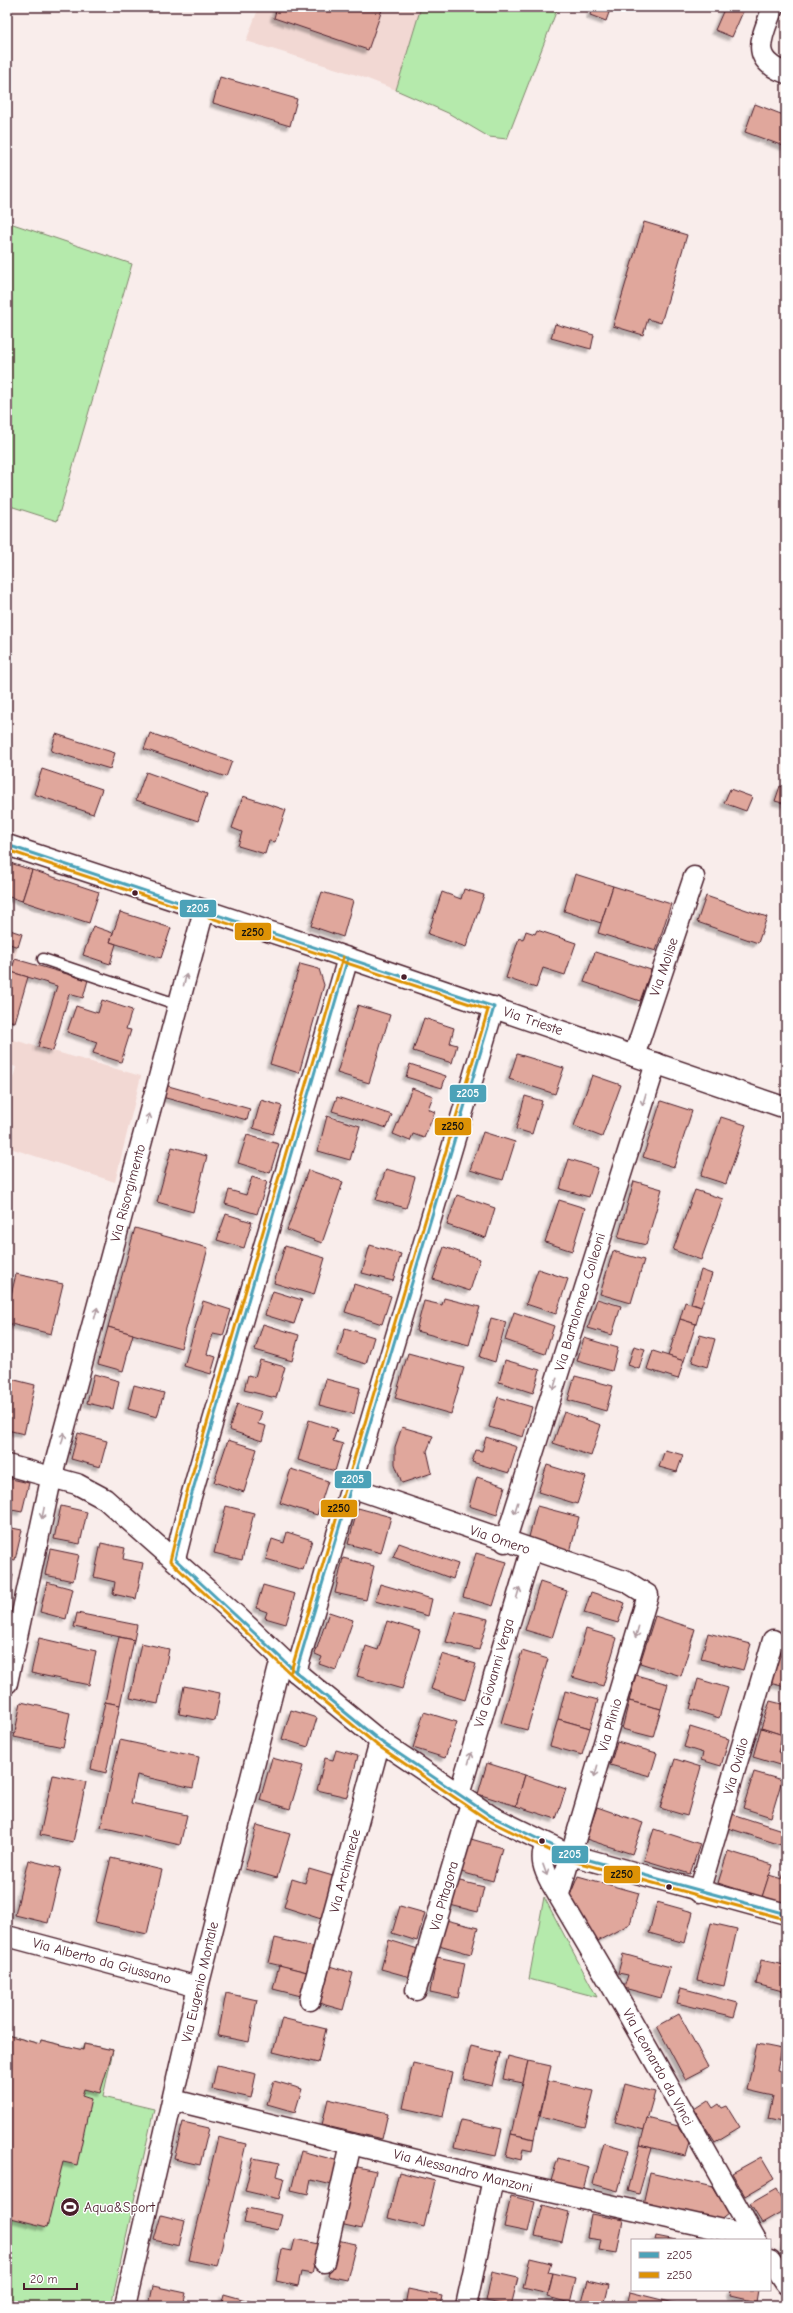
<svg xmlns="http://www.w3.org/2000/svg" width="793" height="2313" font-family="'Comic Neue',sans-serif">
	<defs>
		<filter id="shadow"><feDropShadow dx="-3.5" dy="3.5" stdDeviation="1" flood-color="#0004"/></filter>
	</defs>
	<rect width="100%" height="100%" fill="#f9edeb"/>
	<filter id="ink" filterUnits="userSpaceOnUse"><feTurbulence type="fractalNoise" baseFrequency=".025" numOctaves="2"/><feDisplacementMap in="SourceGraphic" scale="8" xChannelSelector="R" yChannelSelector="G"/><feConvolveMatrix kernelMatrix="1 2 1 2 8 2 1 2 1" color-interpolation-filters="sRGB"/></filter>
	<g filter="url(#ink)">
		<!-- built -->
		<g fill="#f2d8d3">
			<path d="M259,7H421L396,90L360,76L246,41Z"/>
			<path d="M7,943L18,947L7,985Z"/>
			<path d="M7,1038L141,1076L115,1182L7,1147V1101L16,1067L7,1064Z"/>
		</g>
		<!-- green -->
		<g fill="#b5eaac" stroke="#80846c">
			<path d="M421,7H558L507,139L489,137L448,113L396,90Z"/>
			<path d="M7,222L132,264L57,521L7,505Z"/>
			<path d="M544,1897L597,1997L529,1979Z"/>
			<path d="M7,2035L40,2044L41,2040L82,2050L84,2044L113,2050L103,2097L154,2109L111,2306H7Z"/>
		</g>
		<!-- building -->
		<g fill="#e0a79c" stroke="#4a1f2b" filter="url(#shadow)">
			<path d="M277,7H383L368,50L274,18Z"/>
			<path d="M593,7H611L606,21L590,15Z"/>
			<path d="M725,7H745L732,37L715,30Z"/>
			<path d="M220,77L297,99L290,126L213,103Z"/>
			<path d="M755,104L786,116V147L745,132Z"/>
			<path d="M644,222L687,235L661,323L648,319L643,335L613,326Z"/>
			<path d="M555,324L594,335L591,349L551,338Z"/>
			<path d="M150,733L232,761L226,777L144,749Z"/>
			<path d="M56,734L115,753L110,769L51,751Z"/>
			<path d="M42,769L102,789L93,814L34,794Z"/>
			<path d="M146,772L207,794L198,821L136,800Z"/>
			<path d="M780,786L786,788V804L775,801Z"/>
			<path d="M730,789L752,797L746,811L724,803Z"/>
			<path d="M243,796L286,810L275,842L269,841L265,854L238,846L242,832L232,828Z"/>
			<path d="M7,862L32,870L22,901L7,896Z"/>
			<path d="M32,870L99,892L89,923L22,901Z"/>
			<path d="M575,874L613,886L601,923L564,911Z"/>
			<path d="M613,886L671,904L656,951L598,933Z"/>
			<path d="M464,889L484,895L466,947L428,934L442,892L461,899Z"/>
			<path d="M322,892L353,901L343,937L311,926Z"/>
			<path d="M706,896L767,917L758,943L697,922Z"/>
			<path d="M120,912L171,928L161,958L110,942Z"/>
			<path d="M93,926L113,933L110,942L116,944L110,964L83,955Z"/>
			<path d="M7,929L22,934L18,947L7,943Z"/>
			<path d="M537,930L576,943L565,975L543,968L536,988L506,978L519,938L523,940L526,931L535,934Z"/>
			<path d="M595,952L651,970L640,1001L584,982Z"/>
			<path d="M15,959L88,980L83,998L69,994L53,1051L38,1047L57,986L11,972Z"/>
			<path d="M300,964L319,969L324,985L299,1073L270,1064Z"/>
			<path d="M11,972L28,977L15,1022L7,1020V985Z"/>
			<path d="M102,1000L132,1010L126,1029L131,1030L121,1062L93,1053L97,1042L67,1032L76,1006L98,1013Z"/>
			<path d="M358,1005L390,1015L369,1083L337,1073Z"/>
			<path d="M424,1018L454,1028L450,1043L457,1045L452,1063L413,1051Z"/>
			<path d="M517,1054L564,1068L555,1094L509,1079Z"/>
			<path d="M410,1064L446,1076L442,1088L406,1077Z"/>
			<path d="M592,1075L621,1085L602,1137L574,1126Z"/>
			<path d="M165,1085L250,1109L247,1120L162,1097Z"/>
			<path d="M412,1088L433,1096L428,1109L435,1112L424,1138L413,1134L410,1141L393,1134Z"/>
			<path d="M525,1096L542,1101L532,1134L516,1129Z"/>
			<path d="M337,1097L392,1115L387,1128L332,1111Z"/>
			<path d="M261,1100L282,1106L273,1134L253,1128Z"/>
			<path d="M661,1101L692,1111L674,1167L643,1157Z"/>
			<path d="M327,1116L360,1126L350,1160L318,1151Z"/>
			<path d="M721,1117L746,1125L726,1184L701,1176Z"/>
			<path d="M483,1132L515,1142L503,1180L470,1170Z"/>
			<path d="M247,1135L279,1144L270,1173L238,1163Z"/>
			<path d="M172,1147L207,1156L193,1212L157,1202Z"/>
			<path d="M569,1159L598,1168L589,1197L560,1189Z"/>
			<path d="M386,1169L415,1177L406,1208L376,1200Z"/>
			<path d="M308,1170L343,1182L322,1243L287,1230Z"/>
			<path d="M252,1177L267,1182L257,1214L225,1204L229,1190L246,1195Z"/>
			<path d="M634,1181L662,1189L646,1245L618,1238Z"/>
			<path d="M695,1190L723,1199L701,1260L673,1250Z"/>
			<path d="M457,1195L495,1208L486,1238L447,1225Z"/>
			<path d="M559,1200L585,1208L572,1251L545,1242Z"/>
			<path d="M226,1214L252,1222L244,1248L217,1240Z"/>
			<path d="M135,1228L208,1248L181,1348L108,1327Z"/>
			<path d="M370,1245L401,1254L393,1281L362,1273Z"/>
			<path d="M285,1246L325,1258L314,1295L274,1283Z"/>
			<path d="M444,1247L480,1259L470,1291L433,1279Z"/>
			<path d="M613,1251L644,1260L631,1303L600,1294Z"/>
			<path d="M538,1269L568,1279L556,1314L526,1304Z"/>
			<path d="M701,1270L712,1274L701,1307L691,1303Z"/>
			<path d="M16,1274L63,1284L51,1334L7,1323V1313Z"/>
			<path d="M354,1284L391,1296L382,1324L345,1312Z"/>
			<path d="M273,1291L302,1300L294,1324L265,1315Z"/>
			<path d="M444,1298L480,1307L469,1345L416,1331L424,1301L442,1305Z"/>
			<path d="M597,1299L621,1306L612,1335L588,1328Z"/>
			<path d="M203,1301L231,1310L223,1336L213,1334L207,1354L216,1357L211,1374L184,1366Z"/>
			<path d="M685,1302L701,1307L696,1324L680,1319Z"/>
			<path d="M514,1312L554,1326L545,1354L505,1340Z"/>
			<path d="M491,1318L506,1322L495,1362L480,1357Z"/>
			<path d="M680,1319L696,1324L684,1361L668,1356Z"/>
			<path d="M263,1324L299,1335L292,1361L255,1350Z"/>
			<path d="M108,1327L133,1334L123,1371L98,1364Z"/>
			<path d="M345,1328L374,1337L366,1364L337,1355Z"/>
			<path d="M700,1335L715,1339L707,1367L692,1362Z"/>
			<path d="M584,1338L618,1348L612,1371L577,1361Z"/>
			<path d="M634,1346L645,1349L639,1369L628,1365Z"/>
			<path d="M653,1351L684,1361L678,1379L647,1369Z"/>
			<path d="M408,1353L464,1368L451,1414L395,1398Z"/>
			<path d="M260,1360L285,1367L276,1398L244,1390L248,1375L255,1377Z"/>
			<path d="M505,1360L540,1370L533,1393L499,1382Z"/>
			<path d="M94,1374L119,1381L113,1409L87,1403Z"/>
			<path d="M575,1376L613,1386L606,1411L568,1400Z"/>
			<path d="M7,1378L35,1385L24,1434L7,1430Z"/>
			<path d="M326,1379L360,1388L354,1414L319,1405Z"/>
			<path d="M134,1385L164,1393L157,1417L128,1409Z"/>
			<path d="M498,1397L532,1407L523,1437L489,1427Z"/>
			<path d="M237,1404L262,1412L258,1424L266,1426L262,1441L229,1430Z"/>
			<path d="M564,1412L601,1425L591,1456L553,1443Z"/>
			<path d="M309,1420L337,1429L333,1441L343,1444L335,1471L298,1460Z"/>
			<path d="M402,1427L433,1436L427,1451L432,1473L402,1483L395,1464V1447Z"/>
			<path d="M78,1433L107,1441L100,1467L71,1459Z"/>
			<path d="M486,1437L517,1447L509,1473L472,1462L476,1450L482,1451Z"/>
			<path d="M228,1440L257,1449L244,1492L214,1482Z"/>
			<path d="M665,1450L683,1455L677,1472L659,1467Z"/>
			<path d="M547,1465L586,1477L577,1504L538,1492Z"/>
			<path d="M291,1469L328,1481L317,1515L280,1503Z"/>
			<path d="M477,1477L505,1486L497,1515L469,1506Z"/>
			<path d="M7,1478L29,1483L22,1512L7,1509Z"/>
			<path d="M61,1506L87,1512L80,1544L54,1539Z"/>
			<path d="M226,1506L254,1513L242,1560L214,1553Z"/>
			<path d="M537,1506L579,1517L570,1552L528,1541Z"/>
			<path d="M358,1508L391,1517L381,1553L348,1544Z"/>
			<path d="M7,1527L22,1530L15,1560L7,1558Z"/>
			<path d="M287,1532L312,1540L303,1570L266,1559L272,1539L284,1543Z"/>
			<path d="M101,1543L125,1548L123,1559L143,1563L136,1599L113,1594L115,1582L94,1577Z"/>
			<path d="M399,1543L458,1564L453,1579L393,1557Z"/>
			<path d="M50,1549L79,1555L73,1581L45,1575Z"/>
			<path d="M476,1553L507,1562L493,1606L463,1597Z"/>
			<path d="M343,1558L374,1566L366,1600L335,1593Z"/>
			<path d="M7,1574L13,1575L8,1602H7Z"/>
			<path d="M47,1582L73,1589L66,1619L40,1612Z"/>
			<path d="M540,1582L567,1591L552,1638L525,1630Z"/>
			<path d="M380,1584L432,1599L428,1616L375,1601Z"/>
			<path d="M263,1585L295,1594L286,1624L265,1618L267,1612L256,1608Z"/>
			<path d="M591,1592L625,1603L618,1623L584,1613Z"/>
			<path d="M455,1611L488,1619L479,1650L446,1642Z"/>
			<path d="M329,1612L353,1620L336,1670L319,1664L322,1657L315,1654Z"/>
			<path d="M77,1613L137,1625L134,1640L74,1627Z"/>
			<path d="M655,1616L695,1629L681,1676L640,1663Z"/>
			<path d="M387,1621L420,1631L402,1689L357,1676L366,1646L378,1650Z"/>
			<path d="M586,1629L617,1638L603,1686L572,1677Z"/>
			<path d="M708,1633L751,1644L743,1670L701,1659Z"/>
			<path d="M119,1637L134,1640L120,1705L105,1702Z"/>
			<path d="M39,1638L96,1651L89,1685L31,1673Z"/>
			<path d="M141,1643L169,1649L158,1704L130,1698Z"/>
			<path d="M779,1647L786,1649V1687L769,1683Z"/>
			<path d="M522,1651L548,1659L527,1730L501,1723Z"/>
			<path d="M442,1654L476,1664L465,1700L431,1689Z"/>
			<path d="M636,1675L668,1684L661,1709L629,1701Z"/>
			<path d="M698,1679L728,1688L719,1718L690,1709Z"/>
			<path d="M184,1686L220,1693L215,1721L179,1714Z"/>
			<path d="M565,1691L598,1700L590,1728L558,1719Z"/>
			<path d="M629,1701L661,1709L653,1737L622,1729Z"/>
			<path d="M770,1701L786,1705V1755L778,1752L783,1735L761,1728Z"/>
			<path d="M21,1702L70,1713L63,1747L14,1737Z"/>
			<path d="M105,1702L120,1705L106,1773L91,1769Z"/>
			<path d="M291,1710L317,1718L308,1747L282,1739Z"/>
			<path d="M424,1712L457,1722L445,1758L413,1748Z"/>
			<path d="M558,1719L590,1728L582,1755L550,1746Z"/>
			<path d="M690,1727L729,1739L721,1766L701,1760L703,1753L684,1747Z"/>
			<path d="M761,1728L783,1735L778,1752L786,1755V1767L753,1757Z"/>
			<path d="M120,1740L199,1757L193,1788L137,1775L131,1803L187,1815L180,1845L101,1827Z"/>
			<path d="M617,1742L657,1753L650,1776L610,1765Z"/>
			<path d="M336,1750L358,1756L347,1797L317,1790L325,1758L333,1760Z"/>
			<path d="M272,1758L303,1766L290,1809L260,1800Z"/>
			<path d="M675,1759L701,1767L687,1816L660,1808Z"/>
			<path d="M487,1763L525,1775L516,1806L478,1794Z"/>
			<path d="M754,1772L782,1780L771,1817L743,1808Z"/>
			<path d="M53,1775L86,1782L73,1842L40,1835Z"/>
			<path d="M525,1775L566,1789L556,1819L516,1806Z"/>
			<path d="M597,1807L643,1823L632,1854L586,1839Z"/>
			<path d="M732,1814L785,1831L781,1845L728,1828Z"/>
			<path d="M257,1825L290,1834L277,1878L245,1869Z"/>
			<path d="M654,1829L700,1844L690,1874L644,1860Z"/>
			<path d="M471,1839L502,1848L493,1881L461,1872Z"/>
			<path d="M728,1851L773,1865L762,1897L718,1883Z"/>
			<path d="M111,1858L162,1870L147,1934L95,1922Z"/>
			<path d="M28,1860L61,1868L48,1923L15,1915Z"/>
			<path d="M309,1869L333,1876L321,1919L284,1907L292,1879L305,1883Z"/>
			<path d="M784,1872L786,1873V1905L762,1897L769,1875L782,1879Z"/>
			<path d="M578,1876L639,1893L630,1924L596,1942L568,1900Z"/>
			<path d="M456,1880L484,1887L478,1912L450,1905Z"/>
			<path d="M657,1902L693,1912L685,1943L649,1933Z"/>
			<path d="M400,1906L425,1913L417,1941L392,1933Z"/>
			<path d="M446,1920L478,1928L471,1954L439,1945Z"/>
			<path d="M711,1923L737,1929L724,1986L697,1980Z"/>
			<path d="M275,1938L313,1947L307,1972L269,1963Z"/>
			<path d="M389,1940L418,1949L410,1977L381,1969Z"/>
			<path d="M623,1954L670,1967L661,1998L624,1988L628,1975L618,1973Z"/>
			<path d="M786,1955V1992L756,1984L761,1960L784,1965Z"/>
			<path d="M437,1957L465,1963L458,1998L430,1992Z"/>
			<path d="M279,1965L307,1972L301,1996L273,1989Z"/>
			<path d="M326,1965L353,1973L343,2010L315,2002Z"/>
			<path d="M681,1988L738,2003L734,2017L677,2003Z"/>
			<path d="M226,1993L257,2000L249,2042L218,2036Z"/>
			<path d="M679,2014L708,2067L685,2079L657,2026Z"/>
			<path d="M282,2018L326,2029L318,2063L273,2052Z"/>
			<path d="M7,2035L40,2044L41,2040L83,2050L84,2044L113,2050L100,2093L84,2089L82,2096L91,2099L77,2165L63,2162L47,2227L7,2217Z"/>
			<path d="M757,2044L782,2049L777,2070L786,2072V2123L768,2119L773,2096L747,2090Z"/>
			<path d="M471,2046L500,2053L492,2086L463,2079Z"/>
			<path d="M508,2056L528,2061L523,2083L503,2079Z"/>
			<path d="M528,2061L551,2066L534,2139L511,2134Z"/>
			<path d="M413,2063L452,2072L443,2117L403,2108Z"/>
			<path d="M217,2065L256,2074L251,2098L212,2089Z"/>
			<path d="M274,2081L302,2089L295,2112L267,2104Z"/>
			<path d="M548,2081L594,2091L585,2127L540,2116Z"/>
			<path d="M625,2084L655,2092L644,2130L615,2122Z"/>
			<path d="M328,2099L388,2113L382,2139L322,2125Z"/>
			<path d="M708,2100L713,2108L719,2104L722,2108L727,2106L740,2127L715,2142L694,2109Z"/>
			<path d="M647,2118L678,2126L689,2143L685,2156L640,2145Z"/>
			<path d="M461,2120L502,2129L496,2156L454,2147Z"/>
			<path d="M183,2122L209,2128L200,2165L174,2159Z"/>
			<path d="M511,2134L534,2139L532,2151L523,2149L521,2160L506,2156Z"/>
			<path d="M218,2137L246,2144L217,2266L189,2260Z"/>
			<path d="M604,2143L629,2150L618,2191L593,2184Z"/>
			<path d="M640,2145L652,2148L639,2194L628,2191Z"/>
			<path d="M301,2151L339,2161L332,2185L311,2180L308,2194L291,2190Z"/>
			<path d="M761,2157L774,2179L745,2196L732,2173Z"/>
			<path d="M253,2158L280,2163L277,2176L284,2178L279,2199L245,2191Z"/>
			<path d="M558,2158L589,2167L583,2190L551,2181Z"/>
			<path d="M354,2166L376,2171L362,2229L340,2224Z"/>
			<path d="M399,2172L435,2181L424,2227L388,2218Z"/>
			<path d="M650,2173L713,2187L729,2214L720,2221L643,2204Z"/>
			<path d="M776,2189L786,2209L762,2223L750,2204Z"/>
			<path d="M511,2196L535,2202L528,2232L504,2227Z"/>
			<path d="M543,2205L569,2212L562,2242L535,2236Z"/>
			<path d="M247,2208L282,2215L278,2230L244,2223Z"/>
			<path d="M591,2214L623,2220L617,2253L599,2250L601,2240L587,2238Z"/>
			<path d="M161,2215L185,2221L179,2246L154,2240Z"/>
			<path d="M656,2236L676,2240H655Z"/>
			<path d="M295,2239L318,2244L312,2274L301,2272L298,2286L276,2281L282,2249L292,2251Z"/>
			<path d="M786,2239V2253L783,2252Z"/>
			<path d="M337,2240L356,2244L347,2280L328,2276Z"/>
			<path d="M530,2258L551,2263L548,2272L553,2273L548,2294L523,2288Z"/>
			<path d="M492,2272L518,2278L511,2306L486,2301Z"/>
			<path d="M553,2273L576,2278L570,2303L548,2297Z"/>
			<path d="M588,2280L609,2285L604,2306H581Z"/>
			<path d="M153,2286L186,2293L183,2306H149Z"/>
			<path d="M408,2289L442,2296L440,2306H405Z"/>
			<path d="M731,2290H758L756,2302L730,2296Z"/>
			<path d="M630,2292L678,2304V2306H627Z"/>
			<path d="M224,2294L260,2304V2306H221Z"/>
		</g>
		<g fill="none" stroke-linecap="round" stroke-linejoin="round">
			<!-- lane casing -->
			<g stroke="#4a1f2b" stroke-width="13">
				<path id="lane" d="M43,959L179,1005"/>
			</g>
			<!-- street casing -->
			<g stroke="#4a1f2b" stroke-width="23">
				<g id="street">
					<path d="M773,7C763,36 747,59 786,73"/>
					<path d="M7,845L304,943L786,1108"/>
					<path d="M634,1056L694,877"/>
					<path d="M7,1465L77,1484L105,1499L236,1615L296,1672L380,1741L491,1816L571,1855L786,1914"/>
					<path d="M351,1487L627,1582L648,1595L559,1894"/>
					<path d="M505,1542L656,1063"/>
					<path d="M175,1559L190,1500L348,958"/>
					<path d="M296,1672L494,1007"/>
					<path d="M7,1683L52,1475L204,910"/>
					<path d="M459,1795L531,1551"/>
					<path d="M546,1844C539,1858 544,1870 551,1883L624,2007L756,2240"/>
					<path d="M699,1892L773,1640"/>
					<path d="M7,1936L198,1987"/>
					<path d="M416,1990L471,1803"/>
					<path d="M310,2000L380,1741"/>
					<path d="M173,2100L493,2179L754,2237"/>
					<path d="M770,2260L786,2284"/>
					<path d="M324,2262L351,2144"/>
					<path d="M125,2306L198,1987L281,1659"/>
					<path d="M466,2306L493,2179"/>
				</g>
			</g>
			<!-- lane -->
			<use href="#lane" stroke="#fff" stroke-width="10"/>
			<!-- street -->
			<use href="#street" stroke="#fff" stroke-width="20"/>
			<!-- bus-1 casing -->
			<g stroke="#fff" stroke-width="6">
				<g id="bus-1">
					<path d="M7,845L494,1007L296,1672"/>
					<path d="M348,958L190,1500L175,1559L296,1672L380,1741L491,1816L571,1855L786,1914"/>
				</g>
			</g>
			<!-- bus-2 casing -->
			<g stroke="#fff" stroke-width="6">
				<g id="bus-2">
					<path d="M7,850L488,1010L291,1671"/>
					<path d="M343,957L185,1499L170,1561L293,1676L377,1745L488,1820L569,1860L785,1919"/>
				</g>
			</g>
			<!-- bus-1 -->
			<use href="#bus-1" stroke="#4ca2b8" stroke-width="3"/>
			<!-- bus-2 -->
			<use href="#bus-2" stroke="#dd9206" stroke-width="3"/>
		</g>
		<!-- one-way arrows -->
		<defs><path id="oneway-shaft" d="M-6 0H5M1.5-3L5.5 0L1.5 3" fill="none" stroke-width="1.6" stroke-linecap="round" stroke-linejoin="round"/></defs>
		<g stroke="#ae9aa0">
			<use href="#oneway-shaft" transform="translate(185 980) rotate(-75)"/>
			<use href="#oneway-shaft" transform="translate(644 1100) rotate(107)"/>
			<use href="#oneway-shaft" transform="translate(148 1119) rotate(-75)"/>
			<use href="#oneway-shaft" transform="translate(96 1313) rotate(-75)"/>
			<use href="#oneway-shaft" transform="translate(555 1384) rotate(107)"/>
			<use href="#oneway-shaft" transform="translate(63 1438) rotate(-75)"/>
			<use href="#oneway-shaft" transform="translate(516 1508) rotate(107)"/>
			<use href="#oneway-shaft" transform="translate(43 1513) rotate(102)"/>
			<use href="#oneway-shaft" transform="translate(518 1593) rotate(-74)"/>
			<use href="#oneway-shaft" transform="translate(637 1632) rotate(106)"/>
			<use href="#oneway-shaft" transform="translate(470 1758) rotate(-74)"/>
			<use href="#oneway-shaft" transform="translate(596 1771) rotate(106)"/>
			<use href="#oneway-shaft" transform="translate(545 1870) rotate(70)"/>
		</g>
	</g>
	<!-- icons -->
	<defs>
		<g id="stadium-disc" transform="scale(1)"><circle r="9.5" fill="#4a1f2b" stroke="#fff"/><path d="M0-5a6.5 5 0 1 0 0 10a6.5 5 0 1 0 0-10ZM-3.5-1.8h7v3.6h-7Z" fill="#fff"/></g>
	</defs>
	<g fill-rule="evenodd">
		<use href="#stadium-disc" x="70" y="2207"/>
	</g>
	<!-- markers -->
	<g fill="#4a1f2b" stroke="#fff" stroke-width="1.5">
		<circle cx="135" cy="893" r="3.5"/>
		<circle cx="404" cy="977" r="3.5"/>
		<circle cx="542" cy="1841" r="3.5"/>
		<circle cx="669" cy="1887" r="3.5"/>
	</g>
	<g text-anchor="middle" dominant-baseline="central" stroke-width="3" stroke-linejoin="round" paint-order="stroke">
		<!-- street labels -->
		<g font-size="14" fill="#4a1f2b" stroke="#fff">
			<text transform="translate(664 967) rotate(-71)">Via Molise</text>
			<text transform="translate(533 1021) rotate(19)">Via Trieste</text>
			<text transform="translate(128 1193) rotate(-75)">Via Risorgimento</text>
			<text transform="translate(580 1302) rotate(-73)">Via Bartolomeo Colleoni</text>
			<text transform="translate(500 1540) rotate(19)">Via Omero</text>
			<text transform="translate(494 1673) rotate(-74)">Via Giovanni Verga</text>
			<text transform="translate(610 1725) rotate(-74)">Via Plinio</text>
			<text transform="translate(736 1766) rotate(-74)">Via Ovidio</text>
			<text transform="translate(345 1871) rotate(-75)">Via Archimede</text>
			<text transform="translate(444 1896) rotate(-74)">Via Pitagora</text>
			<text transform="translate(102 1961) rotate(15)">Via Alberto da Giussano</text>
			<text transform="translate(200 1982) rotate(-77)">Via Eugenio Montale</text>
			<text transform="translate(658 2067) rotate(61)">Via Leonardo da Vinci</text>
			<text transform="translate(463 2171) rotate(14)">Via Alessandro Manzoni</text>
		</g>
		<!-- poi labels -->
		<g font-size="14" fill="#4a1f2b" stroke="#fff" text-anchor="start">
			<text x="84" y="2207">Aqua&amp;Sport</text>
		</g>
	</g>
	<g stroke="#fff" stroke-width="1.5">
		<rect x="179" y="899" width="38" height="19" rx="4" fill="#4ca2b8"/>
		<rect x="234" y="922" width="38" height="19" rx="4" fill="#dd9206"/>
		<rect x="449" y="1084" width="38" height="19" rx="4" fill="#4ca2b8"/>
		<rect x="434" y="1117" width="38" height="19" rx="4" fill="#dd9206"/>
		<rect x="334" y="1470" width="38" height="19" rx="4" fill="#4ca2b8"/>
		<rect x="320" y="1499" width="38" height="19" rx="4" fill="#dd9206"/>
		<rect x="551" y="1845" width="38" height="19" rx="4" fill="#4ca2b8"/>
		<rect x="603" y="1865" width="38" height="19" rx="4" fill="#dd9206"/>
	</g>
	<g font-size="11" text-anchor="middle" font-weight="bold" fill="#fff">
		<text x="198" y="912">z205</text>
		<text x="468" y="1097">z205</text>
		<text x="353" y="1483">z205</text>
		<text x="570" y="1858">z205</text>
	</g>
	<g font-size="11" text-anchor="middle" font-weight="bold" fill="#111">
		<text x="253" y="936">z250</text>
		<text x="453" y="1130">z250</text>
		<text x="339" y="1512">z250</text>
		<text x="622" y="1878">z250</text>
	</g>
	<!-- margin -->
	<rect width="793" height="2313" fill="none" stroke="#fff" stroke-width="24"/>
	<rect x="12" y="12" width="769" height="2289" fill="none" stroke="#4a1f2b" stroke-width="1.5" filter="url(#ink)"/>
	<!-- legend -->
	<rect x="631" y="2239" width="140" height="52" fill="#ffffff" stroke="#b7a5aa"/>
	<rect x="639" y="2252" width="20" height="6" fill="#4ca2b8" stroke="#b7a5aa"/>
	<text x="667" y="2259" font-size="12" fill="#4a1f2b">z205</text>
	<rect x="639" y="2272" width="20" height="6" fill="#dd9206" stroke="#b7a5aa"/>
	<text x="667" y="2279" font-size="12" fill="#4a1f2b">z250</text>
	<!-- scale -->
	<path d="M24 2283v6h53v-6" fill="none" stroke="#4a1f2b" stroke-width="2"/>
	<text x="30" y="2283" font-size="12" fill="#4a1f2b" stroke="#ffffff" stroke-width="3" paint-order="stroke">20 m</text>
</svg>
